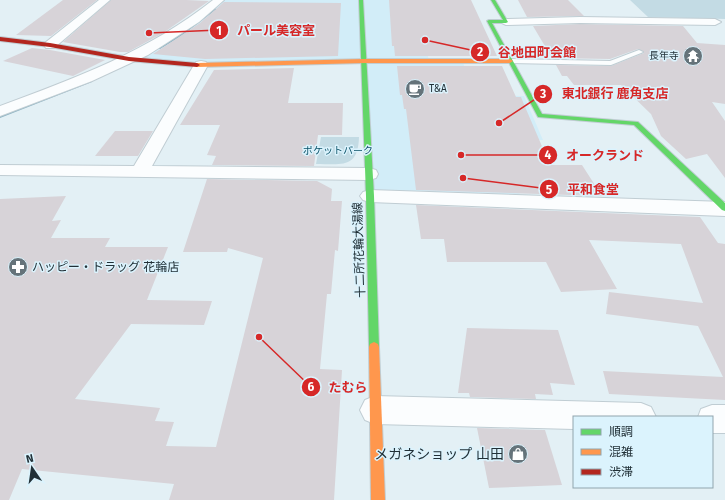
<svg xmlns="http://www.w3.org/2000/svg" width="725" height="500" font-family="'Fira Sans','Noto Sans JP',sans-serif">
	<rect width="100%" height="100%" fill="#e3f0f5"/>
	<!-- built -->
	<path fill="#d2edf8" d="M219,0H434L426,47L429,61L463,62L472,95L524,96L543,140H508L510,173L523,201L370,196L365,61L201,65L129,59Z"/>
	<!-- green -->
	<g fill="#c3dbe4">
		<path d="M630,0H725V19L648,17Z"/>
		<path d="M321,137H359C358,169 342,164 316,164Z"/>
	</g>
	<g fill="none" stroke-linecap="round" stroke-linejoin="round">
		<!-- stream -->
		<g fill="#8cb3c3" fill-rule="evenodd">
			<path d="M213,8L217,9L180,37L160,49H156V47L176,35Z"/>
			<path d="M90,79L93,81L92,82L0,118V114Z"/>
		</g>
	</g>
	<!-- building -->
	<g fill="#d7d3d8">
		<path d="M63,0H97L51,36L16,35Z"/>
		<path d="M111,0H186L209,1L163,33L128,52H120L63,42Z"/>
		<path d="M389,0H471L497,56H395L394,46H392Z"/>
		<path d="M518,0H568L584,16L527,17Z"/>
		<path d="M224,2L341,3L338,56L205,59L153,54L200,23Z"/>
		<path d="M580,24L683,26L697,43L725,45V104L712,102L725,121V178L707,154L686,159L661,136L651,114L621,85H574L567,76H562L556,65L611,66L644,53L638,49L610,59L552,58L533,26Z"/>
		<path d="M32,48L50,50L105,60L73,76L3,61Z"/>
		<path d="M397,66H502L516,97H521L523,102L550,165H582L602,196L416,190L406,109H404L402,95H400Z"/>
		<path d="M294,68L288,103H343L342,135H318L314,166L212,165L216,156L207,155L220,125H180L214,70Z"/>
		<path d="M115,131H153L138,156H95Z"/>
		<path d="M207,179L317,181L332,189L331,201H342L338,251L335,250L331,294H327L320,369L342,370L334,500H169L174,484L22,469L9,500H0V199L66,196L52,221L61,220L51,238H110L105,247H168L147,300L212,301L204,325L131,324L75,399L160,408L155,421L174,422L166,446L216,447L263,258L228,248L227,252H183Z"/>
		<path d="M416,205L700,217L718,243L725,244V400L609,394L603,371L723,377L698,326L606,314L609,292L703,303L681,244L589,240L617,289L561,292L546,262H447L444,239H421Z"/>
		<path d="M467,328L558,330L575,385L550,383L553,395L535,394L536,399L470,397L469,393H458Z"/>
		<path d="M477,428L545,430L562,485L489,488Z"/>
	</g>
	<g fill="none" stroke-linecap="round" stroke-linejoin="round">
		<!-- lane casing -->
		<g stroke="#c0cdd3" stroke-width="2">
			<path id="lane" d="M639,50L643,52L641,53L611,65L510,63L506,61L510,59L610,61Z"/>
		</g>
		<!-- street casing -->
		<g stroke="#c0cdd3" stroke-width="2">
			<g id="street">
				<path d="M99,0H110L54,48H46L44,45L46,42Z"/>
				<path d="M213,0H224L199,22L148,55L92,81L0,116V106C76,78 149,51 213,0Z"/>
				<path d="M580,17L715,19L721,22L715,25L580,23L506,25L500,22L506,19Z"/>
				<path d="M201,61L206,62L208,65L152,166L369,168L376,170L378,174L376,178L369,180L0,175V165L134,166L194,65L196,62Z"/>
				<path d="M370,190L725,202V216L370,202L363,200L360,196L363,192Z"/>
				<path d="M375,396L641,403L651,407L656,417H574V429L375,424L365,420L360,410L365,400Z"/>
				<path d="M712,405H725V433H712V417H698L701,409Z"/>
			</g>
		</g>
		<!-- fast casing -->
		<g stroke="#c0cdd3" stroke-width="2">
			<g id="fast">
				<path d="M359,0H363L374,196L379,347L378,350L374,352L370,350L369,347L366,196Z"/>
				<path d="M491,0H495L508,22L506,23H492L542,114L638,122L725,203V211L722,210L634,125L538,117L487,21L489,20H503Z"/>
			</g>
		</g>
		<!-- slow casing -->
		<g stroke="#c0cdd3" stroke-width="2">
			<g id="slow">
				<path d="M365,59H510L513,61L510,63H365L197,67L194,65L197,63Z"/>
				<path d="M374,342L378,344L379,347L385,500H371L369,347L370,344Z"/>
			</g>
		</g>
		<!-- jam casing -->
		<g stroke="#c0cdd3" stroke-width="2">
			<path id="jam" d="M0,37L50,43L129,57L197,63L200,65L197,67L129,61L50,47L0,41Z"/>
		</g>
		<!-- lane -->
		<use href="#lane" fill="#fbfdfe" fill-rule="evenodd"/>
		<!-- street -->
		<use href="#street" fill="#fbfdfe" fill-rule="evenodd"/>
		<!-- fast -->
		<use href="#fast" fill="#63d668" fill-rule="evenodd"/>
		<!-- slow -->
		<use href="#slow" fill="#ff974d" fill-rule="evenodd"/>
		<!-- jam -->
		<use href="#jam" fill="#b3261e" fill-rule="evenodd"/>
	</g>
	<!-- icons -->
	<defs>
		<g id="temple-disc" transform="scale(1)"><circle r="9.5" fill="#65737a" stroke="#dbf3fd"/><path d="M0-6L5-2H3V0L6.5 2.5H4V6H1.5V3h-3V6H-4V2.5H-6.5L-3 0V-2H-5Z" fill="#fff"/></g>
		<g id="cafe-disc" transform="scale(1)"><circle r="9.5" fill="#65737a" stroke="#dbf3fd"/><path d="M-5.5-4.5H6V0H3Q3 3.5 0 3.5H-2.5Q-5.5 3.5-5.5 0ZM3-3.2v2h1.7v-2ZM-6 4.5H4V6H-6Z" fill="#fff"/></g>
		<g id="pharmacy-disc" transform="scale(1)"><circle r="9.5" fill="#65737a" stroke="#dbf3fd"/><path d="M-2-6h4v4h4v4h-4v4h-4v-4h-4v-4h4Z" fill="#fff"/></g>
		<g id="shop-disc" transform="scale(1)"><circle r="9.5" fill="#65737a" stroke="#dbf3fd"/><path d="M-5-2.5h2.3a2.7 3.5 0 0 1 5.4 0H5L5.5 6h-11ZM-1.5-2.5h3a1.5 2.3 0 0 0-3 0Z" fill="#fff"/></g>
	</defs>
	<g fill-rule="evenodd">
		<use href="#temple-disc" x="693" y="56"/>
		<use href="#cafe-disc" x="415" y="89"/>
		<use href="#pharmacy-disc" x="18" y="267"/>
		<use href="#shop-disc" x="518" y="454"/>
	</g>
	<g text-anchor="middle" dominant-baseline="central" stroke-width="3" stroke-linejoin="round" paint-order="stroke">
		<!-- far-poi labels -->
		<g font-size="10" fill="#213037" stroke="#dbf3fd" text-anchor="end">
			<text x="679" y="56">長年寺</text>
			<text x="429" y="89" text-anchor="start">T&amp;A</text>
		</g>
		<!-- far-park labels -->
		<g font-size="10" fill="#0b5167" stroke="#dbf3fd">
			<text x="338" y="151">ポケットパーク</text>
		</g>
		<!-- street labels -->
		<g font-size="12" fill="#213037" stroke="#dbf3fd">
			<text transform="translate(359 250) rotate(-92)">十二所花輪大湯線</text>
		</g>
		<!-- poi labels -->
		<g font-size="12" fill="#213037" stroke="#dbf3fd" text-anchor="start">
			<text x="32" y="267">ハッピー・ドラッグ 花輪店</text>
		</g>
		<!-- near-poi labels -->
		<g font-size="14" fill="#213037" stroke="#dbf3fd" text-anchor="end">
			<text x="504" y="454">メガネショップ 山田</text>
		</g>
	</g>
	<!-- callouts -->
	<path fill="none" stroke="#d62828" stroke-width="1.5" d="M149 33L219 30M425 40L480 52M499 123L543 94M461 155L548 155M463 178L549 189M259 337L311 387"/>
	<g fill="#d62828" stroke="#dbf3fd" stroke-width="1.5">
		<circle cx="149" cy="33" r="4"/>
		<circle cx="425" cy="40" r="4"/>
		<circle cx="499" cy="123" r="4"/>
		<circle cx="461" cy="155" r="4"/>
		<circle cx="463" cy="178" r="4"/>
		<circle cx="259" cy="337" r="4"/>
		<circle cx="219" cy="30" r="10"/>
		<circle cx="480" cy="52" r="10"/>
		<circle cx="543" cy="94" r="10"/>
		<circle cx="548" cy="155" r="10"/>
		<circle cx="549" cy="189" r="10"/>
		<circle cx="311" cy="387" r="10"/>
	</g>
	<g font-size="12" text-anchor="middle" font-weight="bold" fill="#fff">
		<text x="219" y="35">1</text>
		<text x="480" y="56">2</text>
		<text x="543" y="98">3</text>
		<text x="548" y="159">4</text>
		<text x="549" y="194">5</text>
		<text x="311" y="391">6</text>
	</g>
	<g font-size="13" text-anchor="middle" font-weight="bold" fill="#d62828" stroke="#dbf3fd" stroke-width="3" stroke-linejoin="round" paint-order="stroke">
		<text x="276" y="35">パール美容室</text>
		<text x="537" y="57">谷地田町会館</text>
		<text x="615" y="98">東北銀行 鹿角支店</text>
		<text x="605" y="160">オークランド</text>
		<text x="593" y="194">平和食堂</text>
		<text x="348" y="392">たむら</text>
	</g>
	<!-- legend -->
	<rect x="573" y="416" width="140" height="72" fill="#dbf3fd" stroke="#91a5ae"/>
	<rect x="581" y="429" width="20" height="6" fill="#63d668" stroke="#91a5ae"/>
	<text x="609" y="436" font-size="12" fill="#213037">順調</text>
	<rect x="581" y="449" width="20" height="6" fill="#ff974d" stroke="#91a5ae"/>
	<text x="609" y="456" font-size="12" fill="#213037">混雑</text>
	<rect x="581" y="469" width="20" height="6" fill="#b3261e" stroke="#91a5ae"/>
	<text x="609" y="476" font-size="12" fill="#213037">渋滞</text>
	<!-- north arrow -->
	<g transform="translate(32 468) rotate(347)" stroke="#dbf3fd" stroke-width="3" paint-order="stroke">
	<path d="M0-3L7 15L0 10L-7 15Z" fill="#213037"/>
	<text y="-6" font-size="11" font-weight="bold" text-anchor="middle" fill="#213037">N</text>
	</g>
</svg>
